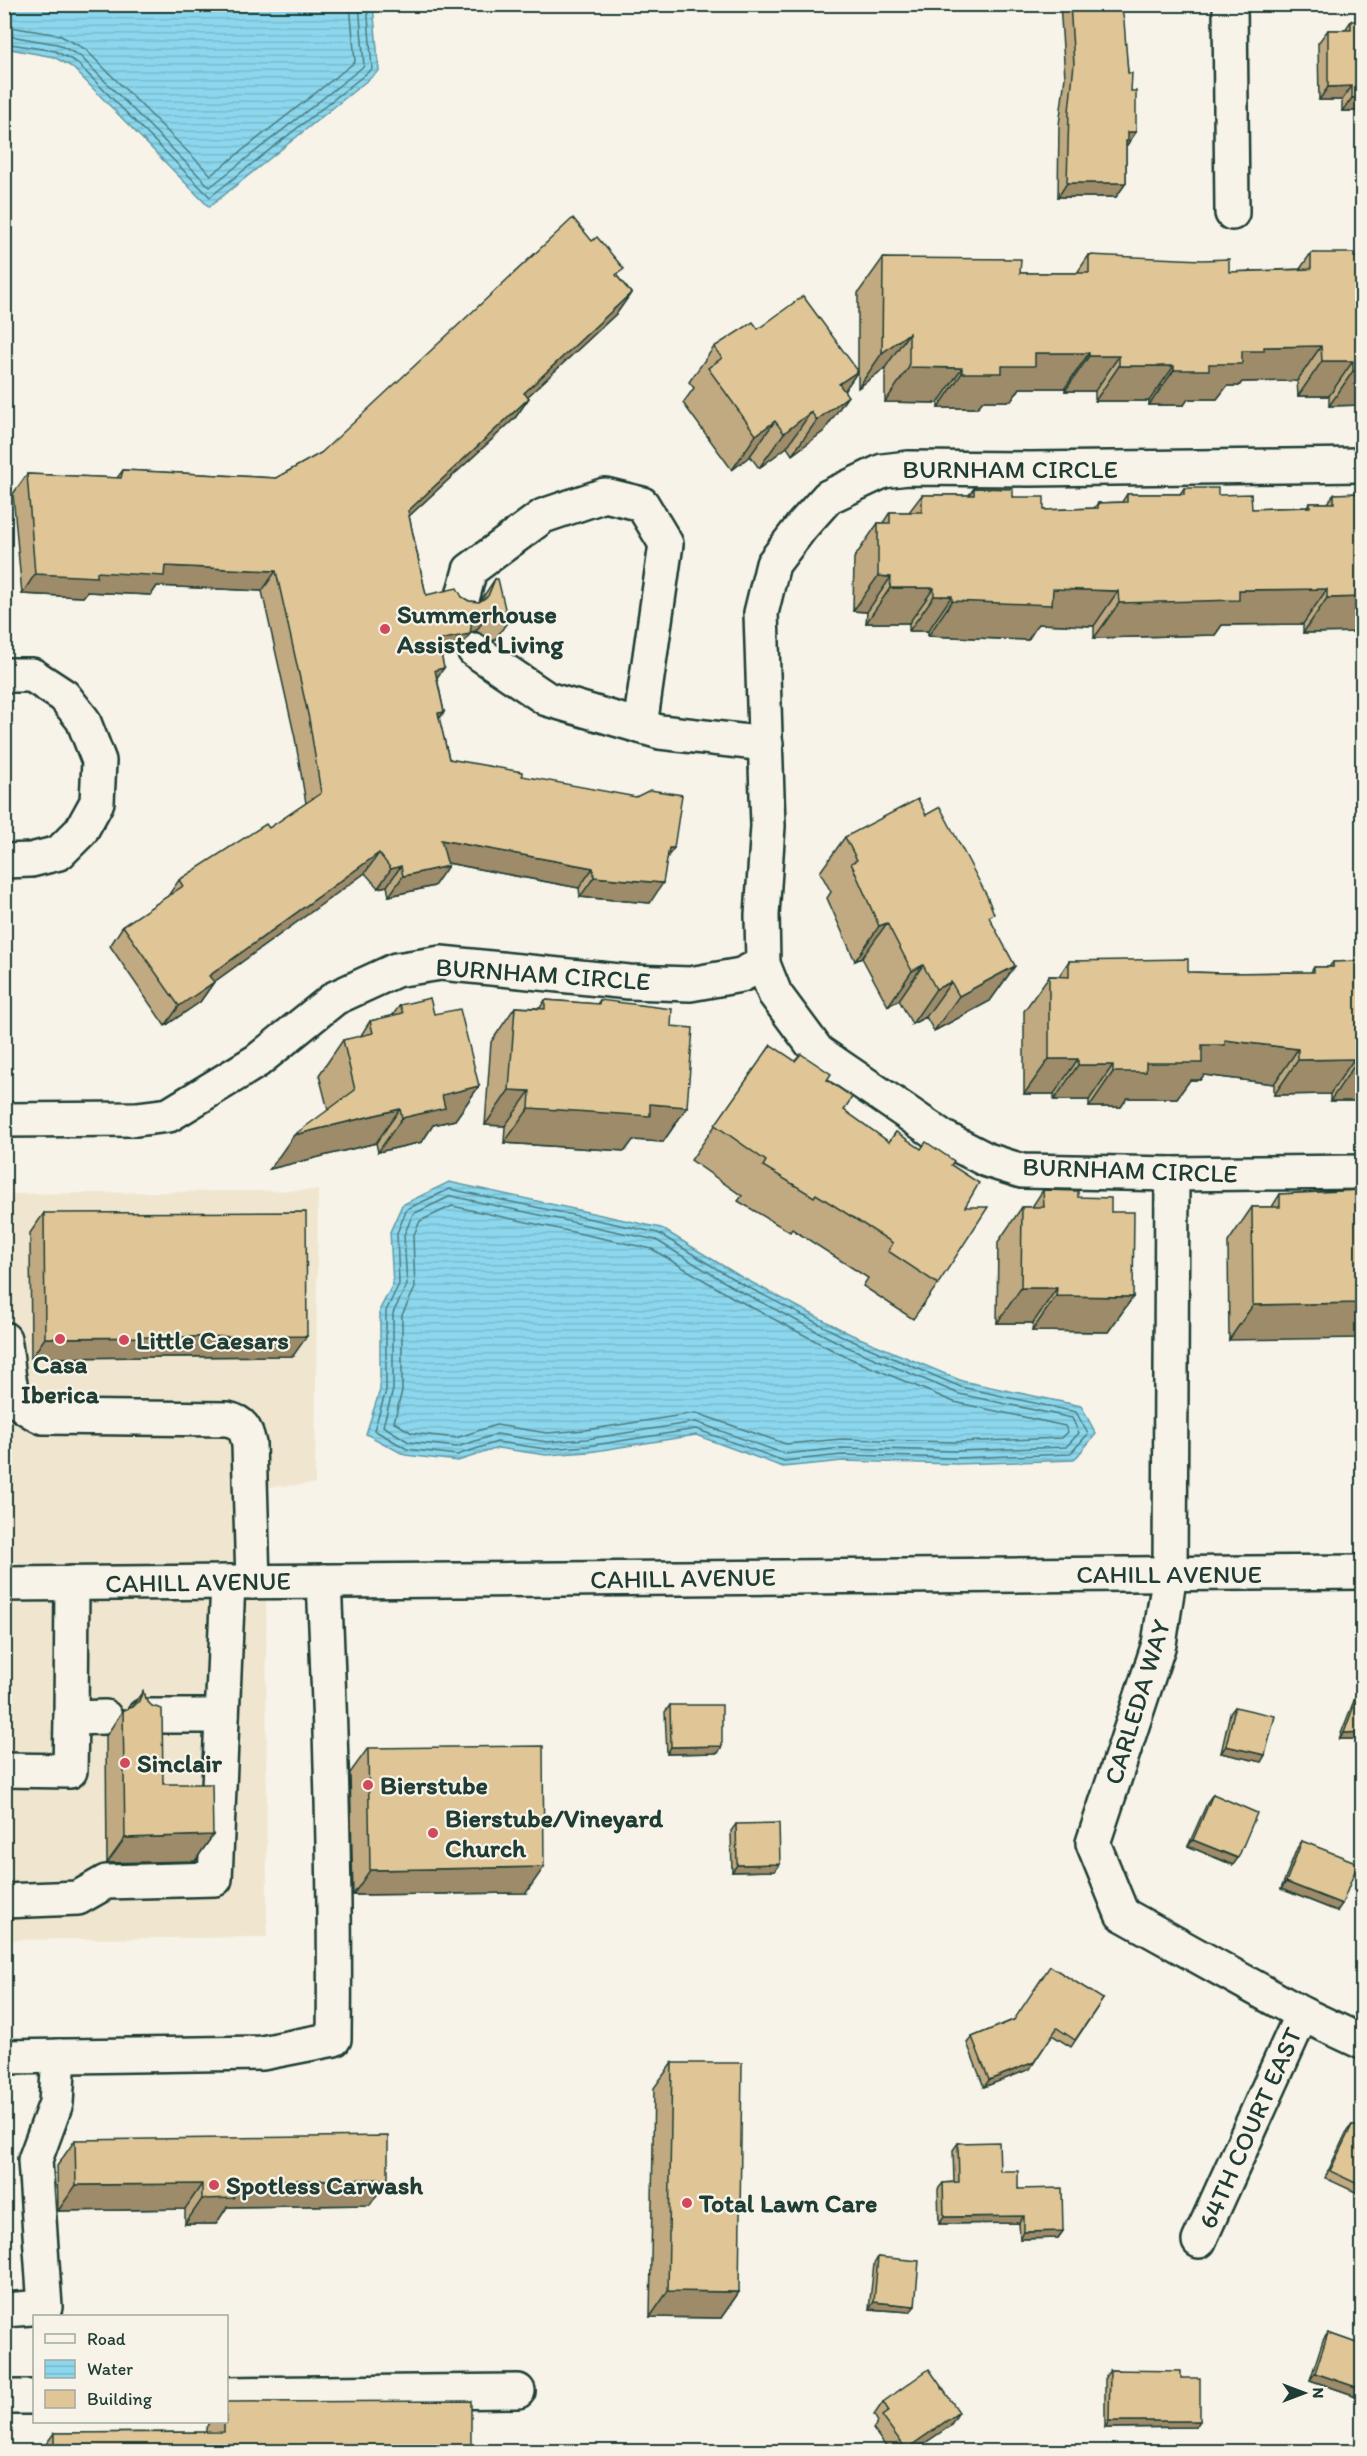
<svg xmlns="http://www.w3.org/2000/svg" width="1367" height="2456" font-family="Itim,sans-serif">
	<defs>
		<pattern id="water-rules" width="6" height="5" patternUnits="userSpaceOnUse" patternTransform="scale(1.5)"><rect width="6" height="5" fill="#8cd7ed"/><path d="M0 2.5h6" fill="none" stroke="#78b9cc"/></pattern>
	</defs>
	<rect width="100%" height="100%" fill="#f7f3e8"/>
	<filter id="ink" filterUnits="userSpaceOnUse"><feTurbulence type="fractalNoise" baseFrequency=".0167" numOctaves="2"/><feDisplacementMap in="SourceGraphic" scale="12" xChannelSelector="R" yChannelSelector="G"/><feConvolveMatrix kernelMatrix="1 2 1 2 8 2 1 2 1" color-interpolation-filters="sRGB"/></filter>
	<g filter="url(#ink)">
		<!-- built -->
		<path fill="#f0e6cf" d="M318,1190L315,1484L266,1487L267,1937L5,1940L4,1194Z"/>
		<!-- water -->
		<g fill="url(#water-rules)" stroke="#6099a3" stroke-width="1.5">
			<path d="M4,5H373L379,71L209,207L72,67L54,57L5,48Z"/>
			<path d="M449,1182L661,1228L743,1278L850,1334L962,1381L1081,1406L1096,1434L1074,1460L956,1464L843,1461L783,1467L696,1435L589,1452L546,1455L498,1448L458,1461L405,1455L366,1434L380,1390V1309L393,1284L390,1232L402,1205Z"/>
		</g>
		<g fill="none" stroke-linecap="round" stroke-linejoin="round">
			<!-- shore -->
			<g stroke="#4b7b7e" stroke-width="1.5">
				<path d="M4,26L59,35L85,49L211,175L355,62L350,4"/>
				<path d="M4,35L57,44L80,56L210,187L364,66L359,4"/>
				<path d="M4,43L55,51L76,62L210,197L372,69L367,4"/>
				<path d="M450,1189L658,1233L740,1283L848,1339L961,1387L1076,1412L1088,1434L1070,1454L956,1458L842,1455L784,1461L696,1429L588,1446L546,1449L497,1442L457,1455L407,1449L374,1430L386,1391V1311L399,1284L397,1233L407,1209Z"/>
				<path d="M451,1196L656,1240L736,1289L845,1346L959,1394L1072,1418L1079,1433L1066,1447L956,1451L842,1448L785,1454L696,1422L587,1439L547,1442L497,1434L457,1447L409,1442L383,1426L393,1390V1313L407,1285L404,1235L413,1214Z"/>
				<path d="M452,1206L652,1249L732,1297L842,1355L954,1402L1065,1426L1068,1432L1062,1438L955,1442L842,1439L786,1444L696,1413L586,1430L547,1433L496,1425L456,1438L412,1433L394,1422L402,1391V1315L415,1288L413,1237L420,1221Z"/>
			</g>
			<!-- minor casing -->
			<g stroke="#1f3d34" stroke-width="38">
				<g id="minor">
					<path d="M1230,4L1232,213"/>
					<path d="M1362,465L1029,469L908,468L883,471L828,497L802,526L773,564L761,613L768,826L762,915L763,964L775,994L818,1052L944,1138L987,1160L1022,1171L1172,1174L1362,1172"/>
					<path d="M461,603L470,570L543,516L605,495L642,504L666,544L640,726"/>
					<path d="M474,650L547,699L660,732L766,744"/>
					<path d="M4,675H32L64,696L83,720L99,761L97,802L81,831L59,853L31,860L4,861"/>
					<path d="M4,1120L137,1119L169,1115L257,1061L335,998L396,970L441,963L629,982L690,984L741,975L763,964"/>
					<path d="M1172,1174L1170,1573L1159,1644L1093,1843L1122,1914L1302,2014L1362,2042"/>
					<path d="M4,1339C12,1379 0,1398 43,1417L227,1419C242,1422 246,1429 249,1444L253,1582"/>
					<path d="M72,1583L71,1718L105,1717"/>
					<path d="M4,1584L1362,1572"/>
					<path d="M144,1716H222"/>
					<path d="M4,1770L70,1771L71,1718"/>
					<path d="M4,1901L78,1898L106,1882L215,1879L228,1582"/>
					<path d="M4,2057L262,2053L334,2039C336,1886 331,1733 324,1581"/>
					<path d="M1199,2241L1302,2014"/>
					<path d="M4,2310L45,2307L35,2160L56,2103L59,2056"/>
					<path d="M226,2394L518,2391"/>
					<path d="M4,2397H34"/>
				</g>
			</g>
			<!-- minor -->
			<use href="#minor" stroke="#f7f3e8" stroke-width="33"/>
		</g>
		<!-- wall -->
		<g fill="#c1aa81" stroke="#1f3d34" stroke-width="1.5">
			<path d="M1060,4H1121L1128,73L1136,132L1127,145H1126V183L1116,197H1058L1059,125L1065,77Z"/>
			<path d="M1351,21L1362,111H1342V100H1319L1318,43L1328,30H1345Z"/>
			<path d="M1311,253L1354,257H1362V405L1329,406V396H1298L1297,381L1242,382L1239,386H1227L1217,399H1188L1184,405H1149V401H1095V391H1065V388H1020L1011,401H983L977,408H938V403L885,402V368L858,388V371L844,391L824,431L792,455L787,447L759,468L750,456L732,470L683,403L694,388L689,382L714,347L758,329L858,370V293L883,258L1020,273H1077L1089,255L1229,272L1300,269Z"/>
			<path d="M618,277L631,293L617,313L527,397L529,398L515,418L409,516L426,595L462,597L469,601L479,602L481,600L495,579L508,621L494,641L476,631L470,632L456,653L442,656L437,678L444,712L439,719L449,759L522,776L668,856L650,903L580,897L579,888L447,863L434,886L389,896L387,886L378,888L365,873L214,982L200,1002L165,1026L110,946L123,926L168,896L179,880L269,828L306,803L295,738L262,591L157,586L151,595L87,592L83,597L22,594L13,494L27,474L117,478L123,470L276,478L321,453Z"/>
			<path d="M974,488L1013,497L1044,510L1094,508L1098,503L1122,502L1127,494H1180L1184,488L1218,495L1252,509L1307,507L1310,503H1328L1334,494L1362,493V632L1303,633V624L1222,625L1215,635L1094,638V626L1038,624L1028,640L928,636V631H909V623H866L867,612L853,611L854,558L878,523H883L890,512H909L922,495H969Z"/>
			<path d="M926,815L990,920L1015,966L990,1001L934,1031L926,1017L912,1024L899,1000L888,1006L862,958L855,961L827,898L831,892L820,872L845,837Z"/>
			<path d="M1069,961L1188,972L1225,973L1311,972L1314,967H1329L1333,962L1362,961V1101H1330V1094L1274,1095V1084L1204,1075L1200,1080H1190L1177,1098H1127L1121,1107H1089V1100H1054V1094H1024V1011L1049,976H1059Z"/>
			<path d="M545,1000L597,1004L600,1000L671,1026L687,1107L663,1142L633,1140L625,1151L504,1143L505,1126L485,1125L491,1042L515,1007L540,1008Z"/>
			<path d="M400,1005L434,1014L479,1086L455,1120L433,1125L422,1142L378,1152L376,1143L270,1169L328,1110L319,1075L343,1040L360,1037L370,1021L392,1016Z"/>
			<path d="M771,1045L795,1061L827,1080L844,1110L889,1142L896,1132L921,1149L951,1165L965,1207L938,1284L913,1319L863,1286L868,1278L792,1229L790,1232L738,1201L742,1196L691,1160Z"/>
			<path d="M1043,1190L1078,1197L1111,1212L1133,1297L1108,1332L1032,1331L1033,1323H997L998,1242L1022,1207H1032Z"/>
			<path d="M1362,1190L1229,1340L1228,1242L1252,1207H1272L1280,1194Z"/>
			<path d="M44,1213L293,1356L31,1358L30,1233Z"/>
			<path d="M1362,1684V1739H1339L1358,1690Z"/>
			<path d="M143,1691L163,1784L213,1835L195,1861L107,1863L106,1736L123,1710L131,1708Z"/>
			<path d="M670,1705L722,1746L718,1753L667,1754L665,1712Z"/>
			<path d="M1235,1707L1265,1755L1261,1762L1221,1753L1230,1713Z"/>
			<path d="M368,1748L526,1893L353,1895L350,1773Z"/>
			<path d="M1213,1794L1233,1865L1188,1846L1208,1801Z"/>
			<path d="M736,1824L780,1864L775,1871L732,1872L731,1831Z"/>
			<path d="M1302,1841L1337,1911L1281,1889L1297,1848Z"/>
			<path d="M1103,1999L1071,2047L1052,2035L1030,2069L984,2087L967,2043L972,2037L1013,2020Z"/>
			<path d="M672,2063L739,2292L721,2318L650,2317L654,2088Z"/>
			<path d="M1352,2125L1362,2129V2195L1325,2178L1347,2131Z"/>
			<path d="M75,2140L370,2205L227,2207L216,2224H185V2209L58,2211L57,2166Z"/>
			<path d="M958,2143L1000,2171L1063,2231L1058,2238L1020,2239L1019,2223L939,2224L938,2189L943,2183L954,2182L953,2150Z"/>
			<path d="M878,2257L910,2312L869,2309L874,2264Z"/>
			<path d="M1328,2333L1362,2345V2398L1310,2380L1323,2340Z"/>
			<path d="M1110,2370L1181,2378L1196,2427L1105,2428V2377Z"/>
			<path d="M883,2402L950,2426L913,2451H889L873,2429L878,2422L874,2415Z"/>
			<path d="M210,2421H226L471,2451H41L54,2433L206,2432V2428Z"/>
		</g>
		<!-- shaded-wall -->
		<g fill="#9d8b69" stroke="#1f3d34" stroke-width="1.5">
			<path d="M1352,86L1342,100H1319L1328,87Z"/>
			<path d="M1362,97V111H1342L1352,98Z"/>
			<path d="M1128,132H1136L1127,145H1125Z"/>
			<path d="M1067,183H1126L1116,197H1058Z"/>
			<path d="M631,293L617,313L510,413L524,393Z"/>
			<path d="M909,333L885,368L858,388L882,353Z"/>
			<path d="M1321,346L1297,381L1242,382L1239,386H1227L1217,399H1188L1184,405H1149L1174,370L1209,364L1242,351L1264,347Z"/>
			<path d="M1035,353H1089L1065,388H1020L1011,401H983L977,408H938L962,373L1002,366Z"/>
			<path d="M1089,356H1119L1095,391H1065Z"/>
			<path d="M1322,361H1353L1329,396H1298Z"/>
			<path d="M1119,366H1174L1149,401H1095Z"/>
			<path d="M909,367L962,368L938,403L885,402Z"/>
			<path d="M858,371L834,406L815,419L839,384Z"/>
			<path d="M1353,371H1362V405L1329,406Z"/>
			<path d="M848,396L824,431L792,455L817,420Z"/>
			<path d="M529,398L515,418L394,530L408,511Z"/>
			<path d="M811,412L787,447L759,468L784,433Z"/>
			<path d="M775,421L750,456L732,470L756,435Z"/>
			<path d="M165,566L276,571L262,591L157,586L151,595L87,592L83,597L22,594L35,574L97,572Z"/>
			<path d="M878,576L891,577L867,612L853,611Z"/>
			<path d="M890,588H934L909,623H866Z"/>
			<path d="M1053,589L1118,591L1094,626L1038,624L1028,640L928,636L952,601Z"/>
			<path d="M1327,589L1303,624L1222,625L1215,635L1094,638L1119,603L1239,590Z"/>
			<path d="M934,596H952L928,631H909Z"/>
			<path d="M1362,597V632L1303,633L1327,598Z"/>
			<path d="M490,612L476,631L466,633L470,634L456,653L424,660L438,640L472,620L480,613Z"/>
			<path d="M444,668L430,687L435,670Z"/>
			<path d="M444,712L430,731L438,713Z"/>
			<path d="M441,840L593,868L579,888L427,859Z"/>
			<path d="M669,848H674L660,867Z"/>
			<path d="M379,853L365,873L200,992L214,982L200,1002L165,1026L179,1006L209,976Z"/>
			<path d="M401,866L387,886L378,888L391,869Z"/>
			<path d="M448,866L434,886L389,896L403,876Z"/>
			<path d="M594,877L663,883L650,903L580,897Z"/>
			<path d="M887,923L862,958L855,961L879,926Z"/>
			<path d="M923,965L899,1000L888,1006L912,971Z"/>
			<path d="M1015,966L990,1001L934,1031L959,996Z"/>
			<path d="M951,982L926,1017L912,1024L936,989Z"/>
			<path d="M1225,1040L1298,1049L1274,1084L1204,1075L1200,1080H1190L1177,1098H1127L1121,1107H1089L1113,1072L1146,1063L1202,1045Z"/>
			<path d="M1049,1059H1078L1054,1094H1024Z"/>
			<path d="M1354,1059L1330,1094L1274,1095L1298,1060Z"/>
			<path d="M1078,1065H1113L1089,1100H1054Z"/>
			<path d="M1354,1066H1362V1101H1330Z"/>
			<path d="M479,1086L455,1120L433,1125L422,1142L378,1152L402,1118L442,1095Z"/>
			<path d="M509,1090L530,1091L505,1126L485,1125Z"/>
			<path d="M650,1104L687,1107L663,1142L633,1140L625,1151L504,1143L529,1108Z"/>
			<path d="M400,1109L376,1143L270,1169L294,1135Z"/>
			<path d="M1021,1288H1057L1033,1323H997Z"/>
			<path d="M1056,1296L1133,1297L1108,1332L1032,1331Z"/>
			<path d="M1362,1303V1338L1229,1340L1253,1305Z"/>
			<path d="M307,1336L293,1356L31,1358L45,1338Z"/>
			<path d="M1362,1732V1739H1339L1344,1733Z"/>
			<path d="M722,1746L718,1753L667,1754L671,1747Z"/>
			<path d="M1226,1746L1265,1755L1261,1762L1221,1753Z"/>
			<path d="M213,1835L195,1861L107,1863L125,1838Z"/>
			<path d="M1193,1840L1238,1858L1233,1865L1188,1846Z"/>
			<path d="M780,1864L775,1871L732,1872L737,1865Z"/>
			<path d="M544,1867L526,1893L353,1895L370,1870Z"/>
			<path d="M1286,1882L1342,1904L1337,1911L1281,1889Z"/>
			<path d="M1034,2062L1030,2069L984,2087L989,2080Z"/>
			<path d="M388,2179L370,2205L227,2207L216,2224H185L202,2199L234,2181Z"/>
			<path d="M202,2184L185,2209L58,2211L76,2185Z"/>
			<path d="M1024,2216L1019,2223L939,2224L944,2217Z"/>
			<path d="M1063,2231L1058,2238L1020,2239L1024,2232Z"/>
			<path d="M668,2291L739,2292L721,2318L650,2317Z"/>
			<path d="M874,2302L915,2306L910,2312L869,2309Z"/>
			<path d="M1315,2373L1362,2389V2398L1310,2380Z"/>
			<path d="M959,2412L950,2426L913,2451H904L906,2449Z"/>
			<path d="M1109,2421H1200L1196,2427L1105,2428Z"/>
		</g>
		<!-- building -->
		<g fill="#e0c696" stroke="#1f3d34" stroke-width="1.5">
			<path d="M1070,4H1121L1124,21L1128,73H1132L1131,91H1136V132H1128V141H1126V183H1067L1069,111L1074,64Z"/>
			<path d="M1351,21H1362V97L1352,98V86L1328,87V30H1351Z"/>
			<path d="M573,218L592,241L597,237L624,269L616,275L631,293L524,393L529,398L408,511L426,595L457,588L462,597L469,601L479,602L488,596L495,579H498L508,621L490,612L480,613L472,620L470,634L438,640L444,668L435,670L444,712L438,713L449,759L522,772V776L636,797L650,790L682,795L674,848H669L663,883L594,877L593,868L441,840L448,866L403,876L401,866L391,869L379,853L209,976L214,982L179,1006L123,926L183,886L179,880L266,824L269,828L321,793L309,719L276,571L165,566L164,576L97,572V577L35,574L27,474L121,478L123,470L276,478L321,453Z"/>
			<path d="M1311,253H1354V257H1362V371H1353V361H1322L1321,346L1264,347V351H1242V364H1209V370H1174V366H1119V356H1089V353H1035V366H1002V373H962V368L909,367V333L882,353L883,258L1021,259L1020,273H1089V255L1202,260L1229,259V272L1311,269Z"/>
			<path d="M803,296L858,371L839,384L848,396L817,420L811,412L784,433L775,421L756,435L708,368L722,358L714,347L753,322L758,329Z"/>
			<path d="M974,488L1013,489V497H1044V510L1098,508V503L1127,502V494H1184V488H1218V495L1251,494L1252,509L1310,507V503H1334V494L1362,493V597L1327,598V589L1239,590V600L1119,603L1118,591L1053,589L1052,605L952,601V596H934V588H890L891,577L878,576V523H890V512H922V495H974Z"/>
			<path d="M918,799L926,815L940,807L987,896L994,914L989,917L1015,966L959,996L951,982L936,989L923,965L912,971L887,923L879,926L851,863L857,860L845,837Z"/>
			<path d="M1188,959V972L1225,973L1314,972V967H1333V962L1362,961V1066H1354V1059L1298,1060V1049L1225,1040V1045H1202V1063H1146V1072H1113V1065H1078V1059H1049V976L1069,977V961Z"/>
			<path d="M430,998L434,1014L460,1009L479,1086L442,1095L445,1108L402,1118L400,1109L294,1135L355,1090L343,1040L373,1033L370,1021L403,1013L400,1005Z"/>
			<path d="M545,1000L599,1004L600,1000L672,1009L671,1026L693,1028L687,1107L650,1104V1116L529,1108L530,1091L509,1090L515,1007L545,1009Z"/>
			<path d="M771,1045L795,1061L801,1054L831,1074L827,1080L852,1097L844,1110L889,1142L896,1132L921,1149L926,1142L954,1161L951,1165L979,1183L965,1207H988L938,1284L888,1251L893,1243L816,1194L814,1197L763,1166L766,1161L715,1125Z"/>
			<path d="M1043,1190L1078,1191V1197L1111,1198V1212H1134L1133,1297L1056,1296L1057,1288H1021L1022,1207H1044Z"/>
			<path d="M1362,1190V1303L1253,1305L1252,1207H1280V1194Z"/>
			<path d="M306,1212L307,1336L45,1338L44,1213Z"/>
			<path d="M1362,1684V1732L1344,1733Z"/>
			<path d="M143,1691L145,1699L152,1706L162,1709L163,1784H212L213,1835L125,1838L123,1710L133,1707L139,1701Z"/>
			<path d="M670,1705H722V1746L671,1747Z"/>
			<path d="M1235,1707L1275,1716L1265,1755L1226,1746Z"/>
			<path d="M543,1746L544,1867L370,1870L368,1748Z"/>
			<path d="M1213,1794L1257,1813L1238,1858L1193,1840Z"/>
			<path d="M779,1823L780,1864L737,1865L736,1824Z"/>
			<path d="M1302,1841L1358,1863L1342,1904L1286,1882Z"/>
			<path d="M1050,1966L1103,1999L1075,2040L1057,2028L1034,2062L989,2080L972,2037L1014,2020Z"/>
			<path d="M672,2063H742L739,2292L668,2291Z"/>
			<path d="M1352,2125L1362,2129V2186L1330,2171Z"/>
			<path d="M388,2136V2179L234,2181V2198L202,2199V2184L76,2185L75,2140Z"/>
			<path d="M999,2142L1000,2171H1018V2189L1062,2188L1063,2231L1024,2232V2216L944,2217L943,2183L959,2182L958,2143Z"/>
			<path d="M878,2257L919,2261L915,2306L874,2302Z"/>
			<path d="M1328,2333L1362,2345V2389L1315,2373Z"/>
			<path d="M929,2369L959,2412L906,2449L882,2416L889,2411L883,2402Z"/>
			<path d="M1110,2370L1181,2371V2378H1200V2421H1109Z"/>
			<path d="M471,2401V2451H54V2433L224,2432V2421H226V2402Z"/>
		</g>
	</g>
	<!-- markers -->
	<g fill="#d1495b" stroke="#f7f3e8" stroke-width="2">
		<circle cx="385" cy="629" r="6"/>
		<circle cx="60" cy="1339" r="6"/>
		<circle cx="124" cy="1340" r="6"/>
		<circle cx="125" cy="1763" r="6"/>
		<circle cx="368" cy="1785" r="6"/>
		<circle cx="433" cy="1833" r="6"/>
		<circle cx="214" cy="2185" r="6"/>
		<circle cx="687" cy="2203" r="6"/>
	</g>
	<g text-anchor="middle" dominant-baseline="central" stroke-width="4.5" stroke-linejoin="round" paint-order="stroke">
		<!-- street labels -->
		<g font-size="26" fill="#1f3d34" stroke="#f7f3e8">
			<text x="1010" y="469">BURNHAM CIRCLE</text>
			<text transform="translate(543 974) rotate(4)">BURNHAM CIRCLE</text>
			<text transform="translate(1130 1170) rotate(2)">BURNHAM CIRCLE</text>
			<text x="1169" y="1574">CAHILL AVENUE</text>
			<text transform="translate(683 1578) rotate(-1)">CAHILL AVENUE</text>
			<text transform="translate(198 1582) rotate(-1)">CAHILL AVENUE</text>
			<text transform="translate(1137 1702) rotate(-73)">CARLEDA WAY</text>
			<text transform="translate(1250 2128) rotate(-66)">64TH COURT EAST</text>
		</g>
		<!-- poi labels -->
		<g font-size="26" font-weight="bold" fill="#1f3d34" stroke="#f7f3e8" text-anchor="start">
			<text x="397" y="614">Summerhouse<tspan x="397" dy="30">Assisted Living</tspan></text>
			<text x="136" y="1340">Little Caesars</text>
			<text x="60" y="1364" text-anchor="middle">Casa<tspan x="60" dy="30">Iberica</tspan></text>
			<text x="137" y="1763">Sinclair</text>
			<text x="380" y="1785">Bierstube</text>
			<text x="445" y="1818">Bierstube/Vineyard<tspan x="445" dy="30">Church</tspan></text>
			<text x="226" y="2185">Spotless Carwash</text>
			<text x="699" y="2203">Total Lawn Care</text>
		</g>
	</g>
	<!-- margin -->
	<rect width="1367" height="2456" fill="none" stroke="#f7f3e8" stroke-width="24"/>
	<rect x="12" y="12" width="1343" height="2432" fill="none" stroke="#1f3d34" stroke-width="2" filter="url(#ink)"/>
	<!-- legend -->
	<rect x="33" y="2315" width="195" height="108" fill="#f7f3e8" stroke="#a1aaa0" stroke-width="1.5"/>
	<rect x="45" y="2334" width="30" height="9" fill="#f7f3e8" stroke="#a1aaa0" stroke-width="1.5"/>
	<text x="87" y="2345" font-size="18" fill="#1f3d34">Road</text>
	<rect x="45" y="2360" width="30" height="18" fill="url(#water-rules)" stroke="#a1aaa0" stroke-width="1.5"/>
	<text x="87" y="2375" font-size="18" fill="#1f3d34">Water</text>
	<rect x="45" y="2390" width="30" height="18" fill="#e0c696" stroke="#a1aaa0" stroke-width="1.5"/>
	<text x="87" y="2405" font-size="18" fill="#1f3d34">Building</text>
	<!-- north arrow -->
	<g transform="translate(1304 2393) rotate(90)" stroke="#f7f3e8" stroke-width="4.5" paint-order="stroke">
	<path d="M0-4.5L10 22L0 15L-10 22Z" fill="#1f3d34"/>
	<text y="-9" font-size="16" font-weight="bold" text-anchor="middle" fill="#1f3d34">N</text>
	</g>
</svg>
